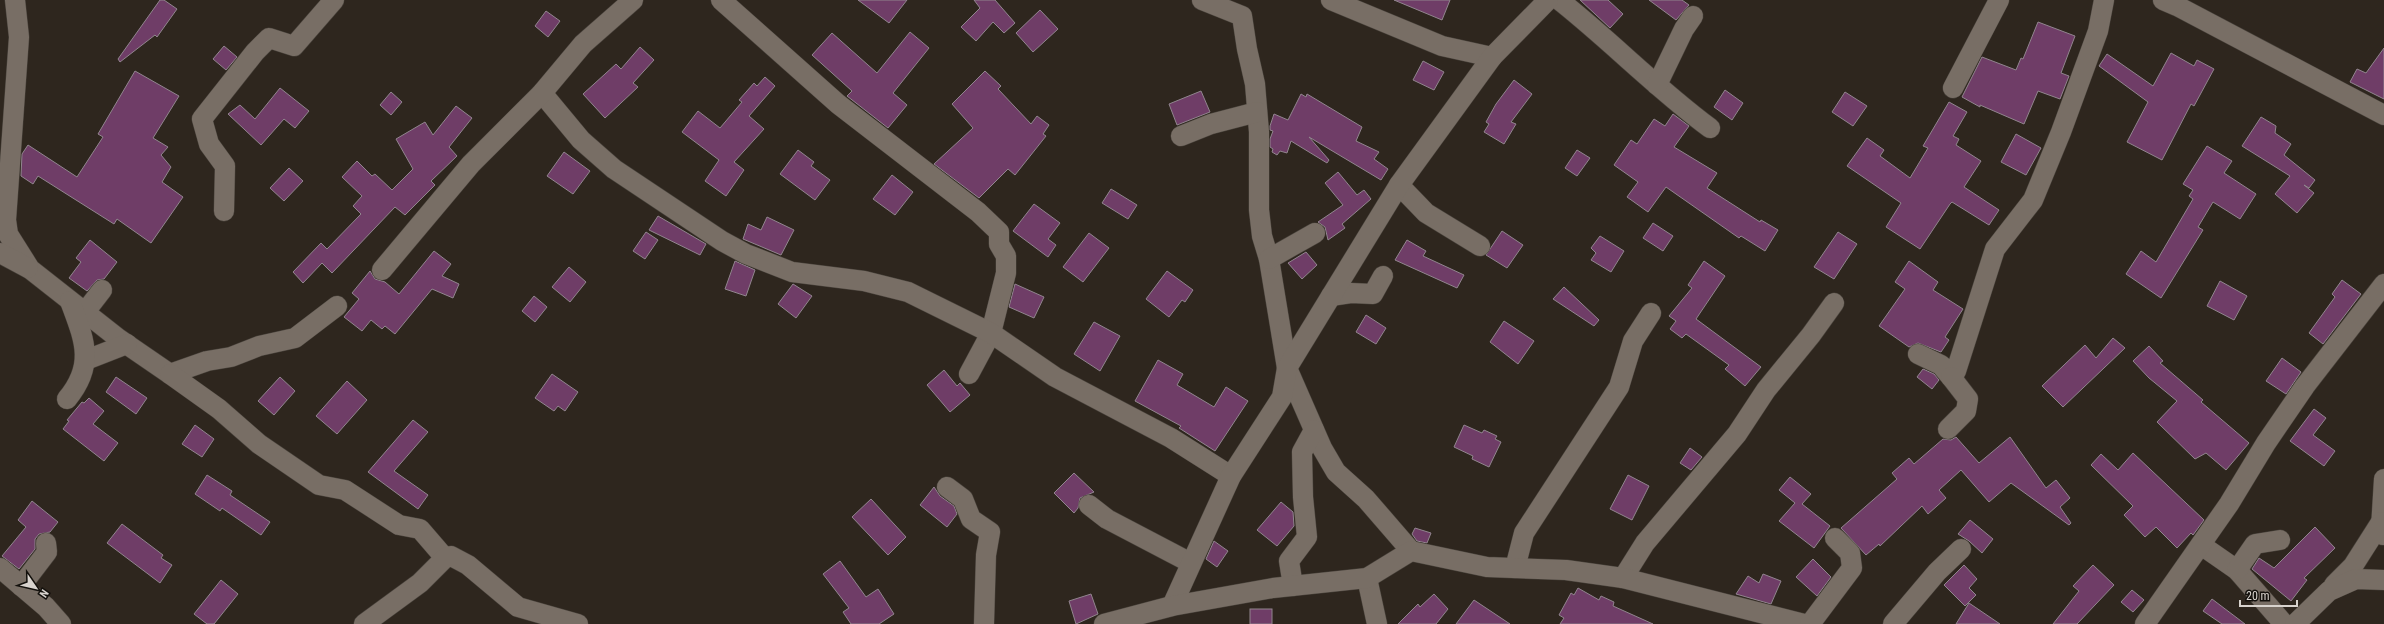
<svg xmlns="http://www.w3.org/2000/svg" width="2384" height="624" font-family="'Roboto Condensed',sans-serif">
	<rect width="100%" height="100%" fill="#2e261e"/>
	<!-- building -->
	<g fill="#6f3d67" stroke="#91858e">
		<path d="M160,0H164L177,9L157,37L155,35L120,62L118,59Z"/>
		<path d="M858,0H907L889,23Z"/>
		<path d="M974,0H995L1015,23L1004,33L993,22L976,41L961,27L980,8Z"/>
		<path d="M1394,0H1450L1442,20Z"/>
		<path d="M1580,0H1608L1623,14L1610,28Z"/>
		<path d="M1649,0H1682L1689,5L1676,20Z"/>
		<path d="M1040,10L1058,29L1033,52L1016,33Z"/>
		<path d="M546,11L560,21L548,37L535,26Z"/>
		<path d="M2038,22L2075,36L2061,73L2069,76L2060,99L2038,91L2024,124L1980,105V107L1962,97L1982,57L2016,70L2021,58L2023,59Z"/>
		<path d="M910,32L929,48L893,93L907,105L888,128L847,96L852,91L812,55L832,33L877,73Z"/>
		<path d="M224,46L237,57L226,70L213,59Z"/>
		<path d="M640,47L654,60L633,83L638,87L605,118L583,94L616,64L621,69Z"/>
		<path d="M2384,48V99L2350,82L2357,69L2366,73Z"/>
		<path d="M2171,53L2194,66L2197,60L2214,69L2194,106L2191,104L2162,160L2127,142L2148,102L2099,66L2107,54L2153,86Z"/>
		<path d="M1423,61L1444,72L1434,90L1413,80Z"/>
		<path d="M135,71L179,96L153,138L168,147L161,155L171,167L162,182L183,197L151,243L117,219L114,224L38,176L33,184L21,176L22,154L28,145L77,177L103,137L98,134Z"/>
		<path d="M985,71L1001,86L998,89L1031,124L1037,116L1049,125L1043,134L1046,136L1015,175L1008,169L979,198L934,164L973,128L952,104Z"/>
		<path d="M765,77L775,86L749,116L764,129L734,162L744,170L726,196L705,181L719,160L682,132L698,111L720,128L742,102L739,100L754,83L757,86Z"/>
		<path d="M1514,80L1532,94L1511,122L1516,124L1504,144L1484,132L1489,124L1486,122L1496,104Z"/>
		<path d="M280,88L309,111L295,128L284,119L261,145L228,114L240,105L255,119Z"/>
		<path d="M1725,90L1743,103L1732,120L1714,107Z"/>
		<path d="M1201,91L1210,112L1177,125L1169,104Z"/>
		<path d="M391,92L402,102L391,115L380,105Z"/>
		<path d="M1845,92L1867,106L1853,126L1832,112Z"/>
		<path d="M1301,94L1306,97L1307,94L1362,127L1356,141L1379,152L1374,159L1388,169L1381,180L1309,137L1329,160L1327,163L1291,141L1287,153L1280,151L1277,155L1272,152L1273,149L1270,147V139L1273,131L1270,130V126L1274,114L1288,120Z"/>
		<path d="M1949,102L1967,112L1953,136L1959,139L1956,145L1981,161L1964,187L1999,210L1989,225L1952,202L1950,204L1920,249L1886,227L1901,203L1847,166L1867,138L1884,150L1880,156L1910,178L1928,148L1923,146Z"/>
		<path d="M456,106L472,118L449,147L457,156L431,181L435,185L405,215L395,207L332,273L322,263L303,283L293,272L321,243L327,249L361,214L353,206L362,196L342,177L357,161L372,176L375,174L392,190L413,169L396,139L425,122L433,135Z"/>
		<path d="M1673,114L1689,126L1674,147L1717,173L1707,188L1760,222L1761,220L1778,230L1765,251L1741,236L1739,238L1666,187L1648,212L1627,197L1638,182L1614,165L1631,140L1637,144L1654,119L1665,126Z"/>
		<path d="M2261,117L2276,126L2275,133L2291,144L2284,155L2315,180L2309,188L2304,185L2314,193L2297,213L2275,194L2290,176L2242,146Z"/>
		<path d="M2016,134L2041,148L2026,175L2001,162Z"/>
		<path d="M2207,146L2232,161L2224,173L2256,194L2240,219L2213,202L2198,227L2203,230L2161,298L2126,274L2141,251L2156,262L2193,199L2189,196L2193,190L2183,184Z"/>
		<path d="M798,150L814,162L811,166L830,180L815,200L780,174Z"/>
		<path d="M1577,150L1590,158L1577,176L1565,168Z"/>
		<path d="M564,152L590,171L573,194L547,176Z"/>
		<path d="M289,168L303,181L284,201L270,188Z"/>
		<path d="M1338,172L1357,195L1364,190L1371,199L1342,224L1345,228L1328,240L1325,227L1318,222L1343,205L1325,183Z"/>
		<path d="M892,175L913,192L895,215L873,199Z"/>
		<path d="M1111,189L1137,205L1128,219L1102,203Z"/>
		<path d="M1034,204L1060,223L1048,239L1056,245L1048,257L1013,231Z"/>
		<path d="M658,216L706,244L700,255L649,230Z"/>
		<path d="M767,217L794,230L781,255L743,239L748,224L761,230Z"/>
		<path d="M1653,223L1673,236L1663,251L1643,238Z"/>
		<path d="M1502,231L1523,245L1507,268L1486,255Z"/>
		<path d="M646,232L658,240L645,259L633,251Z"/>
		<path d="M1838,232L1857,244L1834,279L1814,267Z"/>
		<path d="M1089,233L1109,248L1083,282L1063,267Z"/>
		<path d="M1600,236L1624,251L1611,272L1591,260L1596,253L1591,248Z"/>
		<path d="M90,240L117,262L104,279L97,280L87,291L69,278L81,262L76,258Z"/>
		<path d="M1407,240L1426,251L1423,256L1464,275L1457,288L1395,260Z"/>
		<path d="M434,251L451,264L442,276L459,284L453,298L432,289L395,334L385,326L382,329L371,320L362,331L344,317L359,299L352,293L370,271L375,279L385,282L399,294Z"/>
		<path d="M1306,252L1317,265L1302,279L1288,263Z"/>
		<path d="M735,261L755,270L746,296L725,289Z"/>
		<path d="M1704,261L1725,276L1696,319L1761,367L1745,386L1725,369L1729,365L1686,334L1682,338L1670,329L1676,321L1669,316L1692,288L1688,285Z"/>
		<path d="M1909,261L1938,282L1933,290L1963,309L1945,337L1949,340L1941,352L1918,343L1909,347L1879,326L1905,289L1895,282Z"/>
		<path d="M569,267L586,282L570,302L552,287Z"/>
		<path d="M1167,271L1193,290L1185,302L1182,300L1169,317L1146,299Z"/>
		<path d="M2342,280L2361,294L2323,344L2309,333L2335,297L2332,294Z"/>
		<path d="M2220,281L2247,296L2234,320L2207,306Z"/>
		<path d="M793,284L812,296L796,318L778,304Z"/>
		<path d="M1015,284L1044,297L1034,318L1009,307Z"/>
		<path d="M1564,287L1599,320L1594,326L1553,299Z"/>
		<path d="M534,296L547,307L535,322L522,311Z"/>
		<path d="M1366,315L1386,328L1376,344L1356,332Z"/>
		<path d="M1504,321L1534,341L1518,364L1490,342Z"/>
		<path d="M1094,322L1120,336L1100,371L1074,354Z"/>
		<path d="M2113,338L2125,348L2063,407L2042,386L2085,345L2096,358Z"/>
		<path d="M2149,346L2163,361L2160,363L2203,400L2201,402L2249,443L2226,470L2206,453L2195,459L2157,422L2177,401L2149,378L2133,361Z"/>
		<path d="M2282,358L2301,372L2286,394L2266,381Z"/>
		<path d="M1158,360L1183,374L1177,385L1214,407L1226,387L1248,401L1215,451L1179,428L1181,426L1135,401Z"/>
		<path d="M1923,369L1934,374L1939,380L1932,389L1917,377Z"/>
		<path d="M944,370L957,386L960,383L970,395L950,412L927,385Z"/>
		<path d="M552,374L578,392L565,411L558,406L554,411L535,398Z"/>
		<path d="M116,377L147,398L136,414L106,392Z"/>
		<path d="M280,377L295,391L274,415L258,401Z"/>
		<path d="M347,381L367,400L337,434L316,416Z"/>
		<path d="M89,398L104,411L93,424L118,443L104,461L63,429L69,421L67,420L82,402L84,403Z"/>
		<path d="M2314,409L2326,418L2313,435L2335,451L2324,466L2290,441Z"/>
		<path d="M413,420L428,432L394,471L428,495L418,509L368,472Z"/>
		<path d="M195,425L214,439L202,457L182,444Z"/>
		<path d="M1464,425L1482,433L1484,430L1497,436L1495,439L1501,442L1489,467L1472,459L1473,456L1454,447Z"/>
		<path d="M1956,437L1979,463L2010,437L2046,488L2056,480L2070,498L2060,507L2071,523L2069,525L2011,483L1989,502L1961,470L1939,490L1946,498L1928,514L1922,506L1880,546L1879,544L1866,555L1841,528L1897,479L1892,473L1909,458L1914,464L1943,439L1951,440Z"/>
		<path d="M1690,448L1702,457L1691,470L1680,463Z"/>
		<path d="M2133,453L2204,520L2193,535L2191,533L2177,548L2156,527L2145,537L2124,515L2133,506L2091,465L2101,454L2118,470Z"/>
		<path d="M1074,473L1094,492L1080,498L1078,508L1074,513L1054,493Z"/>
		<path d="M207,475L232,491L230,495L270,522L261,535L222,508L220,511L195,494Z"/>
		<path d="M1628,475L1649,486L1632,520L1610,509Z"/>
		<path d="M1790,477L1811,494L1802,504L1830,526L1814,548L1779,521L1795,503L1779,490Z"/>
		<path d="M934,487L940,496L954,506L957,514L947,527L920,505Z"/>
		<path d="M871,499L906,537L888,555L852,517Z"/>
		<path d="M32,501L58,522L50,532L39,534L35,539V549L19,569L2,556L26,527L18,520Z"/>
		<path d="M1281,502L1293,512L1294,526L1277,546L1257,530Z"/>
		<path d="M1970,520L1993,539L1982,553L1969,541L1958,534Z"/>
		<path d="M122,524L163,555L161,558L172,565L160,583L107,543Z"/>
		<path d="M2315,527L2335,548L2304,578L2307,580L2291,601L2252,569L2259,558L2274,568Z"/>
		<path d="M1415,528L1431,533L1427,543L1417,541L1412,534Z"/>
		<path d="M1214,541L1228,551L1217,567L1206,559Z"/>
		<path d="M1813,559L1831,577L1817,596L1796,577Z"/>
		<path d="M840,561L866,597L878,589L894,614L879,624H851L843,612L849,608L823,574Z"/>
		<path d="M1964,565L1977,579L1969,588L1976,595L1965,606L1944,585Z"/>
		<path d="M2093,565L2114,585L2077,624H2053L2079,591L2073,586Z"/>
		<path d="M1763,574L1781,581L1771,604L1736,594L1748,576L1759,583Z"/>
		<path d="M221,580L238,594L214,624H207L194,614Z"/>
		<path d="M1578,588L1599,600L1601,596L1614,602L1613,606L1653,624H1560L1564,618L1559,615L1571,593L1574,595Z"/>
		<path d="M2132,590L2144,600L2133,612L2121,602Z"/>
		<path d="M1091,594L1098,614L1076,624L1069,601Z"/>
		<path d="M1434,594L1448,609L1436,624H1398L1418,604L1420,607Z"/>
		<path d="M2212,599L2245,624H2222L2203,611Z"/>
		<path d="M1474,600L1510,624H1456Z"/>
		<path d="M1969,603L2000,624H1956Z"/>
		<rect x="1250" y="609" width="22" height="15"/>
	</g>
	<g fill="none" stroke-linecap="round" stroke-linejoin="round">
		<!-- street casing -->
		<g stroke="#48423b" stroke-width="21">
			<g id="street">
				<path d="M15,0L19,37L6,220L8,234L30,269L119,339L170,374L207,361L231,357L259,346L295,338L337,306"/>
				<path d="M721,0L838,104L978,212L999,232V244L1006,256V273L991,333L969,374"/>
				<path d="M1202,0L1242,16L1247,49L1255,84L1259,132V210L1262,236L1269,259L1287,368L1322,448L1336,472L1366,499L1411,551"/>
				<path d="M1331,0L1442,46L1492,57"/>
				<path d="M1559,0C1611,41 1657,89 1710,128"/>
				<path d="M2163,0L2177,6L2384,115"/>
				<path d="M1657,85L1684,29L1693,16"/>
				<path d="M1953,88L1999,0"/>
				<path d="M542,93L581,140L614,169L722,241L746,254L792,272L864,281L908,292L991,333L1055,377L1171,438L1231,476"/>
				<path d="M1181,136L1211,124L1257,112"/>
				<path d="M1399,185L1426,213L1480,246"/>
				<path d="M224,211L225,166L209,144L202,119L255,52L269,38L294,46L334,0"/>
				<path d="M0,253L28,268"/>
				<path d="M1269,259L1315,233"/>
				<path d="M382,270L471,164L542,93L583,44L633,0"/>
				<path d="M1331,296L1351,293L1373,294L1383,276"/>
				<path d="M85,312L102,290"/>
				<path d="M1918,354L1941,365L1951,377L1956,371L1995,249L2033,200L2061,132L2098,31L2104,0"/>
				<path d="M86,360L127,344"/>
				<path d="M170,374L219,409L259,444L319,485L345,490L399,525L420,529L445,558"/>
				<path d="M67,399C96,364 84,339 70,301"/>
				<path d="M1948,429L1966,411L1968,399L1951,377"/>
				<path d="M947,487L963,499L971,519L990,532L986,555L984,624"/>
				<path d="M1089,505L1107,519L1191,563"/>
				<path d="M2383,535L2381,528L2384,479"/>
				<path d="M2201,545L2237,570L2284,624"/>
				<path d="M0,568L46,607L61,624"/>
				<path d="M1515,568L1524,533L1619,387L1633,341L1651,313"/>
				<path d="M2237,570L2255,544L2280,540"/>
				<path d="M1367,578L1377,624"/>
				<path d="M1623,578L1645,543L1737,434L1766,390L1811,335L1834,303"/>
				<path d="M2334,585L2353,566L2381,522"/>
				<path d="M21,586L47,552L46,543"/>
				<path d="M1293,586L1289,561L1307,537L1303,497L1302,452L1314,430"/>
				<path d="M1172,606L1231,476L1282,397L1287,368L1399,185L1492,57L1548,0"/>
				<path d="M364,624L420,583L445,558L451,556L468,565L518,607L578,624"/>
				<path d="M1104,624L1172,606L1273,588L1367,578L1411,551L1487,567L1566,570L1623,578L1804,624"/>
				<path d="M1810,624L1852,568L1850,553L1835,538"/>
				<path d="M1893,624L1937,572L1961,549"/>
				<path d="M2145,624L2229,504L2266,443L2305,386L2384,284"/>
				<path d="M2295,624L2329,591L2356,579L2384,580"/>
			</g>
		</g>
		<!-- street -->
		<use href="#street" stroke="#786e65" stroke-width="20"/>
	</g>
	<!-- north arrow -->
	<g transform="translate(36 588) rotate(124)" stroke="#13100c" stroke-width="3" paint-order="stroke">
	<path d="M0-3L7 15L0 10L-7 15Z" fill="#d8d3ce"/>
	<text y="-6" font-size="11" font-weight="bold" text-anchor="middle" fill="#d8d3ce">N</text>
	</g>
	<!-- scale -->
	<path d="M2240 600v6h57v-6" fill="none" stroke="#d8d3ce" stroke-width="2"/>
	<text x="2246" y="600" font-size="12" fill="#d8d3ce" stroke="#13100c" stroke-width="3" paint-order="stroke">20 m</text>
</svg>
